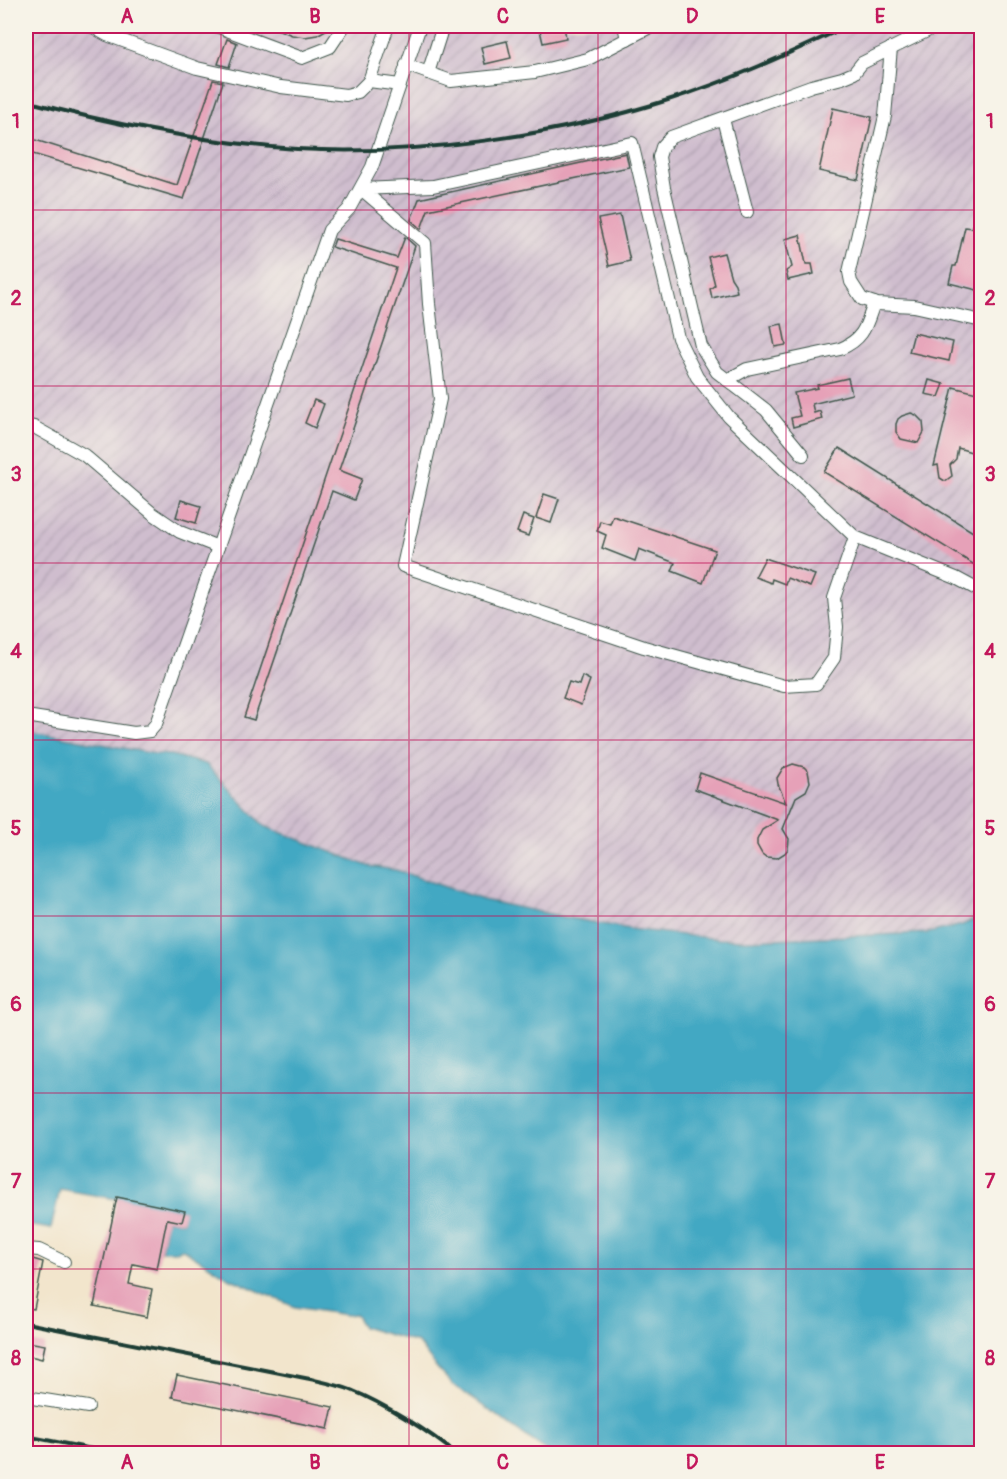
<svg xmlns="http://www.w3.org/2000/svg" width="1007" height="1479" font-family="Pangolin,sans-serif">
	<defs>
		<pattern id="industrial-furrows" width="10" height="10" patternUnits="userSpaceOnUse" patternTransform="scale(1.5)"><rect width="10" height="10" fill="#cfbdce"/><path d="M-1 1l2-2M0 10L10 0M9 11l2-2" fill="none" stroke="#b1a3b2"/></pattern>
	</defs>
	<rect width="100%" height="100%" fill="#f7f3e8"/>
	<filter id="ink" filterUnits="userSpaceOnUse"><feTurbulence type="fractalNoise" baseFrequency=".0167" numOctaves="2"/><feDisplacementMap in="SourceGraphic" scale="12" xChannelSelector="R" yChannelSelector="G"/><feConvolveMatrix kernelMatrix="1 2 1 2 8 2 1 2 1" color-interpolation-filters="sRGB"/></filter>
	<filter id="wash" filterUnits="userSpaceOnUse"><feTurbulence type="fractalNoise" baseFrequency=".008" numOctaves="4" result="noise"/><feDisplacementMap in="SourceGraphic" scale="24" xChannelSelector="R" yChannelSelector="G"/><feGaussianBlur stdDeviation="1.35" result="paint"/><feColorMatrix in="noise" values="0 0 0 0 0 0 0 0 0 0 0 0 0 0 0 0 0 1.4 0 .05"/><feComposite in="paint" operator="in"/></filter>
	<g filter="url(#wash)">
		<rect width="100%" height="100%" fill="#f2e5cc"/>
		<!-- industrial -->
		<path fill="url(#industrial-furrows)" d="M26,26H981V917L962,925L928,933L746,940L719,939L630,929L569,918L483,900L396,870L368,866L264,826L216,774L171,755L156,754L26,730Z"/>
		<!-- water -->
		<path fill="#43a8c3" stroke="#31727c" stroke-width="1.5" d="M26,730L156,754L171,755L206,764L264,826L368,866L396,870L483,900L569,918L630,929L719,939L746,940L928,933L962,925L981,917V1453H550L453,1385L437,1368L418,1343L363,1327L355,1314L346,1315L295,1307L229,1278L183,1249L176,1251H161L167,1219L182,1222L184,1211L60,1189L51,1229L26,1225Z"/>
		<g id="blocks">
			<!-- building -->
			<g fill="#e6a1b8">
				<path d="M269,26H333L317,35L305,37L292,35Z"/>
				<path d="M539,26H564L566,38L543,43Z"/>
				<path d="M227,39L237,43L229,67L218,64Z"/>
				<path d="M507,41L511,58L485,64L481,47Z"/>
				<path d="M213,80L223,82L184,199L26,152V137L177,185Z"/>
				<path d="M833,108L872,117L858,180L819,171Z"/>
				<path d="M626,153L629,167L428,210L421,229L411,220L419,199Z"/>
				<path d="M978,205H981V253L977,271L981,272V291L949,283L953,266H956L965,227L972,228Z"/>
				<path d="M620,215L630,261L609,266L598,219Z"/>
				<path d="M800,235L806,264H812L814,274L788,280L786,271L792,267L785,239Z"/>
				<path d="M405,237L415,246L339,470L362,479L354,500L332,491L254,720L244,717L396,268L332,247L335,239L397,258Z"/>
				<path d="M724,253L731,278L735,284L737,292L712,298L710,289L715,285L708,257Z"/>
				<path d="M782,324L786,345L775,347L771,326Z"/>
				<path d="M914,333L953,342L949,361L909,352Z"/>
				<path d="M848,378L852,394L812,404L814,413L820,411L822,419L793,427L791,418L800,416L794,393L818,388L817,385Z"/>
				<path d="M929,380L944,384L939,397L925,394Z"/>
				<path d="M953,387L981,394V439L978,454L958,448L956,459L950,465L952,476L945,481L940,478L938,465L934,466Z"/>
				<path d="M314,400L324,404L315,428L305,423Z"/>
				<path d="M911,413L916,415L923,422L924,432L918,443L901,439L896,432V424L898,419L902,416Z"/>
				<path d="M839,448L981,537V569L824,472Z"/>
				<path d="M544,494L559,499L551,523L536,518Z"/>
				<path d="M181,500L201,506L196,523L176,517Z"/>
				<path d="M523,515L534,519L528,536L517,532Z"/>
				<path d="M613,516L715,550L703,583L672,571L675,563L639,549L635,561L602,548L606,535L597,531L600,521L610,524Z"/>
				<path d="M765,558L815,575L810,587L787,578L785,584L772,579L771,583L755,577Z"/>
				<path d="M582,676L590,680L581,705L563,698L569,682L579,685Z"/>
				<path d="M793,764L804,767L808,771L810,782L806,791L796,797L783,829L789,839L788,849L785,853L777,858L766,857L762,854L757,845V840L762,830L778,820L695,789L700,773L786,803L778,784L777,778L783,768Z"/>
				<path d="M117,1197L185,1211L182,1222L167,1219L157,1269L133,1264L129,1284L152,1289L147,1317L94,1306Z"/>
				<path d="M26,1257L43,1262L34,1309L26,1308Z"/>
				<path d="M28,1342L45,1345L42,1359L26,1355Z"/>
				<path d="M177,1375L333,1407L328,1429L172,1397Z"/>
			</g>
		</g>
	</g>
	<g filter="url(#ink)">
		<use href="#blocks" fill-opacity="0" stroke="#3f564b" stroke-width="1.5"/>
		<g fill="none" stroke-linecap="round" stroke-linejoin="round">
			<!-- minor casing -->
			<g stroke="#3f564b" stroke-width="14">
				<g id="minor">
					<path d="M91,26L107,35L197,68L281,87L346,95L358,92L369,81L400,85"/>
					<path d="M216,26L302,58L330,47L344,26"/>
					<path d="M624,26L627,39"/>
					<path d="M891,48L885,116L849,272L851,282L862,299L877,304L914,306L982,321"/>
					<path d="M406,65L451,81L535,72L588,59L652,26"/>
					<path d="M428,73L443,26"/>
					<path d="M369,81L388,26"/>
					<path d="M723,119L747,212"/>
					<path d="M632,143L678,338L697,377L729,417L855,537L834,598L837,627L834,658L816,684L784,686L644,647L403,566L440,399L429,304L425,243L361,189L433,186Z"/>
					<path d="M727,380L747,369L840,349C864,339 866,326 874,303"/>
					<path d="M26,425L34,427L84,455L152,513L180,532L218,547"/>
					<path d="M803,455L766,410L717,372L701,346L664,188L659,157L662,147L671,137L811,86L842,78L854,73L862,63L937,26"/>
					<path d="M855,537L956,578L982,592"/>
					<path d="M26,716L134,733L150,731L156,724L329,230L349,209L372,167L420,26"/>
					<path d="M26,1249L39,1250L64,1262"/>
					<path d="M26,1397L88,1407"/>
				</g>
			</g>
			<!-- minor -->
			<use href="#minor" stroke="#fff" stroke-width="12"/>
			<!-- rail -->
			<g stroke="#1f3d34" stroke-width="4">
				<path d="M26,101C115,125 205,143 297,149C415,156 556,136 668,100C730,81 790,53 848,26"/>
				<path d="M26,1323L310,1379C323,1382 338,1385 351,1390C383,1403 429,1431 456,1454"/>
				<path d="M26,1436L118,1454"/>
			</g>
		</g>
	</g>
	<!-- grid -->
	<path fill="none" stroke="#c2185b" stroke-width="1.5" stroke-opacity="0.55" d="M221,26V1454M409,26V1454M598,26V1454M786,26V1454M26,210H982M26,386H982M26,563H982M26,740H982M26,916H982M26,1093H982M26,1269H982"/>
	<!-- margin -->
	<rect width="1007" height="1479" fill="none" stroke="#f7f3e8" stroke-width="66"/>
	<rect x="33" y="33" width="941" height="1413" fill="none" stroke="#c2185b" stroke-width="2"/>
	<g font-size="20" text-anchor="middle" font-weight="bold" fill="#c2185b">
		<text x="127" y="23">A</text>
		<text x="315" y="23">B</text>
		<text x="503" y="23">C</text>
		<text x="692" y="23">D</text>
		<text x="880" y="23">E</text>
		<text x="16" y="128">1</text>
		<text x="990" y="128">1</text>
		<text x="16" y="305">2</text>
		<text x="990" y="305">2</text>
		<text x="16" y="481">3</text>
		<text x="990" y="481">3</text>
		<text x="16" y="658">4</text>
		<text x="990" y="658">4</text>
		<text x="16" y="835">5</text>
		<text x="990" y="835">5</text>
		<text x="16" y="1011">6</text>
		<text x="990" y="1011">6</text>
		<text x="16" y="1188">7</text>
		<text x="990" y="1188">7</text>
		<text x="16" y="1365">8</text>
		<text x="990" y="1365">8</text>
		<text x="127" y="1469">A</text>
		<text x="315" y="1469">B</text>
		<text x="503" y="1469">C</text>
		<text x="692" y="1469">D</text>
		<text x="880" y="1469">E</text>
	</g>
</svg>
